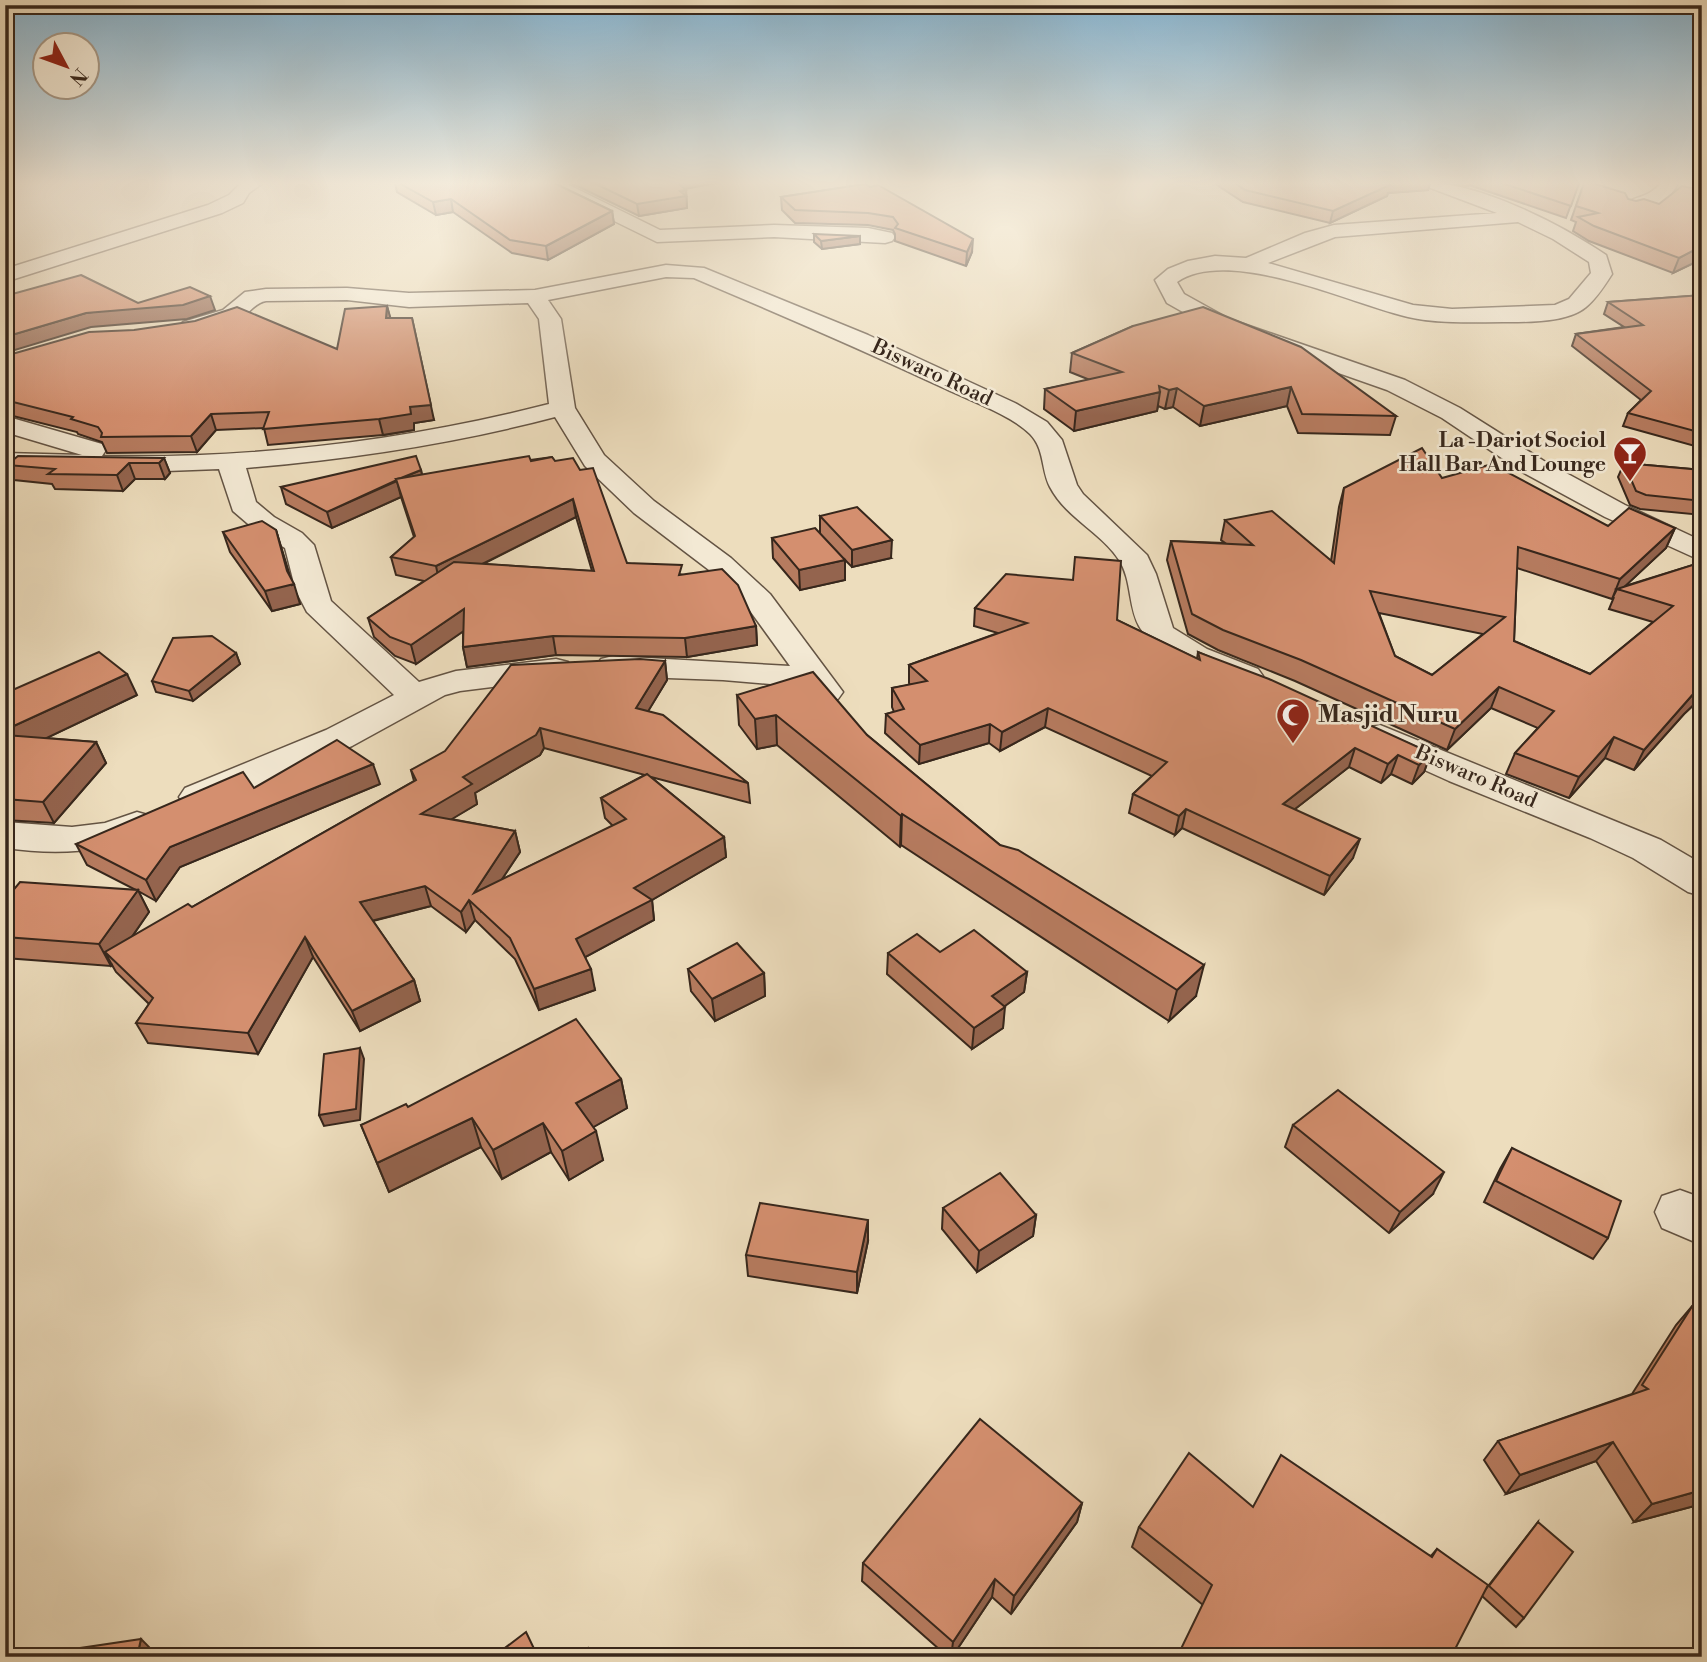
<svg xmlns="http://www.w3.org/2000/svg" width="1707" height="1662" font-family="'Libre Bodoni',serif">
	<rect width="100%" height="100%" fill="#edddbd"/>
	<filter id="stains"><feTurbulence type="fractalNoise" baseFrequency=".00286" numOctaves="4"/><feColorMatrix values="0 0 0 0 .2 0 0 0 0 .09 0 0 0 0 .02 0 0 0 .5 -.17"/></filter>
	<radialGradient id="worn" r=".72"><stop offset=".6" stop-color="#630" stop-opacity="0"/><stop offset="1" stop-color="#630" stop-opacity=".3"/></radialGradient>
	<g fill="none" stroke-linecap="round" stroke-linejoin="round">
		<!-- minor casing -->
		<g stroke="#645444" stroke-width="3">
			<g id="minor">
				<path d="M241,183H263L249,193L243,203L222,213L5,282V269L208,205L229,195Z"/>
				<path d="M542,183H565L660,230L774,225L868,228L892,233L895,237L892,241L885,243L774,237L657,242L545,187Z"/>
				<path d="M1425,183C1477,181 1562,225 1606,255L1612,274C1605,285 1596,299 1586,307C1567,323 1526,322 1503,322C1471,322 1439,324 1408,317C1349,303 1229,246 1177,282L1184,294L1229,319L1405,380L1460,408L1544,461L1625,505L1702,541V561L1605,517L1524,473L1442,418L1387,390L1213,329L1167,303L1155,280L1168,269L1188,261L1215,256L1246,258L1305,233L1334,225L1497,213L1428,187ZM1518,222L1553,239L1589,262L1591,273L1569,299L1555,305L1452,309L1413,305L1268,263L1335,237Z"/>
				<path d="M1661,183H1679L1665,202L1631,213L1624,211L1622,207C1632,195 1647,200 1661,183Z"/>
				<path d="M666,265L704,268L868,335L1015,403L1047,422L1062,440L1077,485L1083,494L1147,555L1156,574L1173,628L1207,649L1258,669L1263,676L1258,683C1227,691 1154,654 1139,626C1128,606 1132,580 1119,560C1101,532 1066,518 1050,487C1041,470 1045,449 1030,434C1011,415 971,401 946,389C863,350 779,314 694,278L666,277L548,300L561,319L575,408L604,455L654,501L731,558L770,594L843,692L838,699L826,702L814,699L805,687L723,680L613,676L601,673L596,666L601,659L613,656L790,666L748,608L709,570L634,513L585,466L555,417C453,444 350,459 246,468L256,502L274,517L302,533L314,545L331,601L419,682L456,671L556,659L568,662L573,669L568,676L556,679L460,691L445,695L352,746L211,806L198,809L185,806L179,797L185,788L326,730L394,695L307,612L296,591L285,548L254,529L233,511L219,469L140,472L5,469V453L82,455L5,432V416L102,444L106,450L102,456C252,459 404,441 549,404L539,319L528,303L409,307L347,300L266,301C254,303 248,315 238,320C224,327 198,335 183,332L180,327L183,322L223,310L245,292L266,289L347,288L409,293L535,290Z"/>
				<path d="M1380,725L1661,840L1702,864V896L1688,892L1633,858L1590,838L1449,781L1367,744L1362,736L1367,728Z"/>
				<path d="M137,812L151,816L156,825L151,834C102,853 56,855 5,848V822L72,827L105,823Z"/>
				<path d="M1680,1190L1702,1198V1245L1662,1228L1655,1212L1662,1196Z"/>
			</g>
		</g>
		<!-- minor -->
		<use href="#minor" fill="#f3e9d4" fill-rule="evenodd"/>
	</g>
	<!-- wall -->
	<g fill="#b67b5f" stroke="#37271c" stroke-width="2" fill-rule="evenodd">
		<path d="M395,183H554L612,211L614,224L548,260L512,253L453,212L436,215L397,192Z"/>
		<path d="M571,183H716L684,189L686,190L687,208L639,216Z"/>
		<path d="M1214,183H1430L1428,190L1388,193L1387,196L1330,223L1243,202Z"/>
		<path d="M1443,183H1579L1566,218L1469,185L1468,186Z"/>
		<path d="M1584,183L1628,199L1702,259L1673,273L1589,241L1573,231L1576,222L1571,220Z"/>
		<path d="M865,184L972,252L966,266L895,241V234L893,230L868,225L795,223L782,210L781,197Z"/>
		<path d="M814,234L860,244L822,249L814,242Z"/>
		<path d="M1702,295V448L1623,426L1628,413L1641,400L1572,346L1576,334L1624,327L1604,314L1608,302Z"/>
		<path d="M387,306L390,318L434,420L414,423V430L383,435L268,445L264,428L216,430L197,452L107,453L102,442L78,434L77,432L5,414V356L337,349Z"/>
		<path d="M1133,326L1396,416L1390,435L1298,433L1287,406L1200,426L1173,407L1165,409L1158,406L1157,411L1074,431L1044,409L1045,389L1090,380L1070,372L1072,353Z"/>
		<path d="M552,457L627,563L683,575L756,626L757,645L687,657L556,655L467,667L463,647V631L416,664L395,656L374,637L368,618L424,581L396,575L391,557L414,537L401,497L332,528L286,504L281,487L421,470L422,475ZM576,517L592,571L483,564Z"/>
		<path d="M164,458L170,473L165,479H135L123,491L55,489L52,484L14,480L7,465Z"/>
		<path d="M1624,463L1702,470V515L1640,509L1630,505L1618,477Z"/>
		<path d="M1442,478L1608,526L1675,528L1666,548L1625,586L1702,562V697L1684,714L1634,770L1605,758L1569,798L1506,774L1515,753L1538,728L1491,708L1447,750L1295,681L1218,650L1188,634L1167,560L1171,541L1225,543L1221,540L1225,520L1331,561L1339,507L1344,488ZM1517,568L1612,599L1614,597L1609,609L1653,622L1590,674L1514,641ZM1379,613L1483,634L1432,675L1395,656Z"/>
		<path d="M820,516L891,558L852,567L845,560V580L800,590L773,558L772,538L820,533Z"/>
		<path d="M276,530L290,576L300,604L272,611L230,552L223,532Z"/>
		<path d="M975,608L1117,620L1197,659L1198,652L1431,753L1424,772L1412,784L1391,774L1381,783L1349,767L1295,809L1353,858L1324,895L1182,828L1175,835L1129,813L1133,794L1152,776L1045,727L1000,751L989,743L919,764L885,733L886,714L894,712L892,707V688L910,685L909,683V665L998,633L974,626Z"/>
		<path d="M236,653L240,664L193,701L156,692L152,681Z"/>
		<path d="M665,661L667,680L648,711L748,783L750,803L651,777L724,837L726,857L652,900L654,920L585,957L595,990L539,1010L515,959L475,920L466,932L431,906L373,921L414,980L420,1001L360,1031L313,957L258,1054L148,1043L136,1023L149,1004L116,972L112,965L111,966L5,958V900L136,890L87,865L76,844L254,788L380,784L180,867L156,901L138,891L149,912L132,937L192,907L414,781L411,770ZM544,748L645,775L601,798L605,818L613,826L501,880L520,852L515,831L451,819L477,804L475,793L540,755Z"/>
		<path d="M5,688L15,689L137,695L46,738L96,742L106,763L54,823L5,820Z"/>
		<path d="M737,695L867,735L1000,845L1196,996L1169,1021L901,845L900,847L777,745L757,749L739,725Z"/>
		<path d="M940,952L1027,972L1024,992L1004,1006L1003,1028L972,1049L887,974L888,953Z"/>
		<path d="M688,969L764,973L765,996L715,1021L691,991Z"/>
		<path d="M621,1079L627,1108L593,1127L603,1160L569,1180L551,1152L502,1179L481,1147L389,1192L361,1125L408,1107Z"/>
		<path d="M1293,1125L1433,1194L1389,1233L1285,1147Z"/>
		<path d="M1512,1148L1608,1238L1593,1259L1484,1202L1500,1169Z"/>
		<path d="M943,1208L1036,1215L1033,1236L977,1272L942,1229Z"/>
		<path d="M868,1241L857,1293L748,1276L746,1255Z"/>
		<path d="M1693,1305L1702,1311V1504L1634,1522L1596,1461L1506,1494L1484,1460L1498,1441L1632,1394L1676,1325Z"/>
		<path d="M1082,1503L1077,1522L1011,1614L992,1597L952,1657H948L862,1581L863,1563Z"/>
		<path d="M1253,1507L1431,1556L1437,1549L1485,1590L1538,1522L1524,1618L1516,1627L1482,1596L1203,1605L1132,1547L1139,1527Z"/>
	</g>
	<!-- shaded-wall -->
	<g fill="#94644e" stroke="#37271c" stroke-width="2">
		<path d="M673,183H716L673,191Z"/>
		<path d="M1390,183H1430L1428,190L1388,193L1387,196L1330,223L1333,211Z"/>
		<path d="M686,190L687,208L639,216L637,204Z"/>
		<path d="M451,199L453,212L436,215L433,202Z"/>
		<path d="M612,211L614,224L548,260L546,246Z"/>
		<path d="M860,236V244L822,249L821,241Z"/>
		<path d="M973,239L972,252L966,266L967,252Z"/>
		<path d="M1702,246V259L1673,273L1679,258Z"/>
		<path d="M210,296L215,310L187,319L91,327L5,353V337L86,313Z"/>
		<path d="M387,306L391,320L386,318Z"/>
		<path d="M412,318L434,420L414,423V430L383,435L379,419L410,407Z"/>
		<path d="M1291,387L1287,406L1200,426L1204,406Z"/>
		<path d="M1177,388L1173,407L1165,409L1169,390Z"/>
		<path d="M1160,392L1157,411L1074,431L1076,411Z"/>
		<path d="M211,414L216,430L197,452L191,436Z"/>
		<path d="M164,458L170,473L165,479L159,463Z"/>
		<path d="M129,463L135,479L123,491L117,475Z"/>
		<path d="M421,470L424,486L397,480Z"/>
		<path d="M397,481L401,497L332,528L327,512Z"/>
		<path d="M573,499L576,517L440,585L436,566Z"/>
		<path d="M1675,528L1666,548L1621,590L1617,589L1612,599L1620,579Z"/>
		<path d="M276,530L292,585L294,584L300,604L272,611L265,591L287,571Z"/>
		<path d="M892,540L891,558L852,567V550Z"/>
		<path d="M845,560V580L800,590L799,570Z"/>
		<path d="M464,609L468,628L416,664L411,645Z"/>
		<path d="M756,626L757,645L687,657L685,638Z"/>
		<path d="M553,636L556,655L467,667L463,647Z"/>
		<path d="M236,653L240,664L193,701L189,691Z"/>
		<path d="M665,661L667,680L638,728L636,708Z"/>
		<path d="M127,674L137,695L9,756L5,749V730Z"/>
		<path d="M1702,686V697L1684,714L1634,770L1644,750L1694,693Z"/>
		<path d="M1499,687L1491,708L1447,750L1455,729Z"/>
		<path d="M1048,708L1045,727L1000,751L1002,732Z"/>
		<path d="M776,715L777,745L757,749L755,719Z"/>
		<path d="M990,724L989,743L919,764L920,745Z"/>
		<path d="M540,728L544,748L540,755L475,793L477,804L427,834L421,814L463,777Z"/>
		<path d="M1614,737L1605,758L1569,798L1579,777Z"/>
		<path d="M96,742L106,763L54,823L43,802Z"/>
		<path d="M1355,748L1349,767L1277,823L1283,804Z"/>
		<path d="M1431,753L1424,772L1412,784L1419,765Z"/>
		<path d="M1398,755L1391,774L1381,783L1388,764Z"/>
		<path d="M373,764L380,784L180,867L156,901L146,880L170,847Z"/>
		<path d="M1186,809L1182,828L1175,835L1179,816Z"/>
		<path d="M902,814L901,845L900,847L901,816Z"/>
		<path d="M515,831L520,852L481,911L474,893Z"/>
		<path d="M724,837L726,857L652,900L654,920L580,960L576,939L634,888Z"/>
		<path d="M1360,839L1353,858L1324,895L1330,876Z"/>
		<path d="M425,886L431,906L367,922L360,902Z"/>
		<path d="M138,890L149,912L115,961L105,952L112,965L111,966L99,944Z"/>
		<path d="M469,900L475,920L466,932L461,912Z"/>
		<path d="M305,937L313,957L258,1054L248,1033Z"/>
		<path d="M1204,965L1196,996L1169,1021L1177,990Z"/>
		<path d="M591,969L595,990L539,1010L534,989Z"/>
		<path d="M1027,972L1024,992L990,1017L992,996Z"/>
		<path d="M764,973L765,996L715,1021L712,999Z"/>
		<path d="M414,980L420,1001L360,1031L352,1011Z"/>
		<path d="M1005,1007L1003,1028L972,1049L974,1028Z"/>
		<path d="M360,1048L364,1059L360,1120L324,1126L319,1115Z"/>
		<path d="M621,1079L627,1108L583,1133L576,1103Z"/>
		<path d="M472,1118L481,1147L389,1192L377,1163Z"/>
		<path d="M543,1123L551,1152L502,1179L493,1150Z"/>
		<path d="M596,1131L603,1160L569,1180L562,1151Z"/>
		<path d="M1444,1172L1433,1194L1389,1233L1400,1212Z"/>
		<path d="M1036,1215L1033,1236L977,1272L979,1251Z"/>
		<path d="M868,1220V1241L857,1293V1272Z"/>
		<path d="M1613,1442L1596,1461L1506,1494L1520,1475Z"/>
		<path d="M1702,1490V1504L1634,1522L1652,1504Z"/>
		<path d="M1082,1503L1077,1522L1011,1614L1014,1596Z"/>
		<path d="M995,1579L992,1597L952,1657H951L953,1642Z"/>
		<path d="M141,1639L149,1647L147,1657H137Z"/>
	</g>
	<!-- building -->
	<g fill="#d48f6f" stroke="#37271c" stroke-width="2" fill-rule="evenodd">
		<path d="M399,183H554L612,211L546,246L510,240L451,199L433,202Z"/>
		<path d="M594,183H678L686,190L680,191L686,196L637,204Z"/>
		<path d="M1235,183H1390V185L1333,211L1245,190Z"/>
		<path d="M1502,183H1579L1571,206Z"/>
		<path d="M1584,183H1592L1625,193L1628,199L1636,201L1644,199L1659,204L1682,186L1702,190V246L1679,258L1594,226L1578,217L1598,213L1576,206Z"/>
		<path d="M865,184L870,187L878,185L973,239L967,252L895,228L898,224L893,217L868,213L795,210L781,197Z"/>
		<path d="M814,234L860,236L821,241Z"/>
		<path d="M81,275L138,303L190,287L210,296L183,305L86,313L5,337V296Z"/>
		<path d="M1702,295V433L1628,413L1651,391L1576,334L1643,325L1608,302Z"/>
		<path d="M387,306L386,318H412L431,405L410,407L411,414L379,419L263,429L269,412L211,414L191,436L101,437L102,433L98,427L71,419L73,417L5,400V356L89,332L134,330L195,321L237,307L337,349L345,309Z"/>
		<path d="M1203,307L1301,347L1396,416L1302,414L1291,387L1204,406L1177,388L1169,390L1159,386L1160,392L1076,411L1045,389L1122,372L1072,353L1133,326Z"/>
		<path d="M1422,448L1442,478L1492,464L1608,526L1629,508L1675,528L1620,579L1518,547L1514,641L1590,674L1673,606L1617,589L1702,562V686L1694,693L1644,750L1614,737L1579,777L1515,753L1554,711L1499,687L1455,729L1301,660L1223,630L1192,614L1171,541L1253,545L1225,520L1272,511L1334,563L1344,488ZM1370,591L1505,617L1432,675L1395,656Z"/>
		<path d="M18,456L164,458L159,463H129L117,475L48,474L55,469L7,465Z"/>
		<path d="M416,456L421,470L401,478L396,479L397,480L327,512L281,487Z"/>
		<path d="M529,456L531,461L552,457L555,461L573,458L580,470L593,468L627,563L682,565L679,575L722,569L738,585L756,626L685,638L553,636L463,647L464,609L411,645L390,637L368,618L454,562L594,571L573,499L436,566L391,557L415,536L396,479Z"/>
		<path d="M1624,463L1702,470V501L1646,495L1636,491Z"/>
		<path d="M857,507L892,540L852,550L820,516Z"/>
		<path d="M262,521L276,530L287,571L294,584L265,591L223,532Z"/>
		<path d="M815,528L845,560L799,570L772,538Z"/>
		<path d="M1075,557L1121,561L1117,620L1200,660L1198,652L1269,679L1431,753L1419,765L1398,755L1388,764L1355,748L1283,804L1360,839L1330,876L1186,809L1179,816L1133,794L1167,762L1048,708L1002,732L990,724L920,745L886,714L904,709L892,688L927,681L909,665L1027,623L975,608L1006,574L1073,580Z"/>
		<path d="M212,636L236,653L189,691L152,681L173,638Z"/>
		<path d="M99,652L127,674L5,730V688L15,689Z"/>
		<path d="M640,659L665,661L636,708L663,715L748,783L540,728L536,735L463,777L472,784L421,814L515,831L474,893L626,819L601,798L647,774L724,837L634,888L652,900L576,939L591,969L534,989L510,938L469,900L461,912L425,886L360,902L414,980L352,1011L305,937L248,1033L136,1023L153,998L105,952L188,904L192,907L416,780L411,770L445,751L511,665Z"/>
		<path d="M813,672L867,735L1000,845L1018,850L1204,965L1177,990L902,814L901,816L776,715L755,719L737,695Z"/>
		<path d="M5,735L96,742L43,802L5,799Z"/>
		<path d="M337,740L373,764L170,847L146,880L76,844L243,772L254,788Z"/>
		<path d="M20,882L138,890L99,944L5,937V900Z"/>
		<path d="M974,930L1027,972L992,996L1005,1007L974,1028L888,953L917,934L940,952Z"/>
		<path d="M737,943L764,973L712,999L688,969Z"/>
		<path d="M576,1019L621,1079L576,1103L596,1131L562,1151L543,1123L493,1150L472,1118L377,1163L361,1125L406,1104L408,1107Z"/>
		<path d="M360,1048L356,1109L319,1115L324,1054Z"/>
		<path d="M1338,1090L1444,1172L1400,1212L1293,1125Z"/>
		<path d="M1512,1148L1621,1201L1608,1238L1496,1181Z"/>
		<path d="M1000,1173L1036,1215L979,1251L943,1208Z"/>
		<path d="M760,1203L868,1220L857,1272L746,1255Z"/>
		<path d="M1693,1305L1702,1311V1490L1652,1504L1613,1442L1520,1475L1498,1441L1648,1389L1642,1385Z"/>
		<path d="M980,1419L1082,1503L1014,1596L995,1579L953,1642L863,1563Z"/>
		<path d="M1189,1453L1253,1507L1281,1455L1432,1557L1437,1549L1488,1585L1451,1657H1177L1212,1585L1139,1527Z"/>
		<path d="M1538,1522L1573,1552L1524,1618L1489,1586Z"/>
		<path d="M526,1632L538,1657H493Z"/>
		<path d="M141,1639L137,1657H65L67,1650Z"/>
		<path d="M588,1648L592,1657H576Z"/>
	</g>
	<!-- sky -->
	<linearGradient id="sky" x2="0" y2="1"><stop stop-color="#88b7d4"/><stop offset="0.44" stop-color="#f7f0e1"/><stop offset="1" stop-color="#f7f0e1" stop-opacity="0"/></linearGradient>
	<rect width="1707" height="416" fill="url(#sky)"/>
	<!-- icons -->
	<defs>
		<g id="bar-pin" transform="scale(1.75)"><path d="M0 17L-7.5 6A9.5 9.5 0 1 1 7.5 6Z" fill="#8f2418" stroke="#f3e9d4"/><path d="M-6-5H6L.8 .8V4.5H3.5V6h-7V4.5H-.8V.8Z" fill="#fff"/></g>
		<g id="mosque-pin" transform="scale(1.75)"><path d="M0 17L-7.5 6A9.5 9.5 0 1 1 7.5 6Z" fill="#8f2418" stroke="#f3e9d4"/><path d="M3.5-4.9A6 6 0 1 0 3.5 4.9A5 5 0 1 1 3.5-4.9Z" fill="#fff"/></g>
	</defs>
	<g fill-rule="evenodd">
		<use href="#bar-pin" x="1630" y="453"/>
		<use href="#mosque-pin" x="1293" y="715"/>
	</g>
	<g text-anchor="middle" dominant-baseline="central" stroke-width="5" stroke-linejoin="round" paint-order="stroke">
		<!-- far-street labels -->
		<g font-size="21" fill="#37271c" stroke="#f3e9d4">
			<text transform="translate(932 373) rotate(25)">Biswaro Road</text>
			<text transform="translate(1476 777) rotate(23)">Biswaro Road</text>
		</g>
		<!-- far-poi labels -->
		<g font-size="21" font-weight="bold" fill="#37271c" stroke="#f3e9d4" text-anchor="end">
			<text x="1606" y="441">La -Dariot Sociol<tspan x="1606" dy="24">Hall Bar And Lounge</tspan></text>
		</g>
		<!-- poi labels -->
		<g font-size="24" font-weight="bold" fill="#37271c" stroke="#f3e9d4" text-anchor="start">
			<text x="1318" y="715">Masjid Nuru</text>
		</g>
	</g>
	<!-- margin -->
	<rect width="1707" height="1662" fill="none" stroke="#edddbd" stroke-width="28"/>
	<rect x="7" y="7" width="1693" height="1648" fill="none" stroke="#37271c" stroke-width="3.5"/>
	<rect x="14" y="14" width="1679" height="1634" fill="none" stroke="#37271c" stroke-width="2"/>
	<!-- north arrow -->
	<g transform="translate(66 66) rotate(131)"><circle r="33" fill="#f3e9d4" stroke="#a89b8a" stroke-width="2"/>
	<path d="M0-5L12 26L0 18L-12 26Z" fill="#8f2418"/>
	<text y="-10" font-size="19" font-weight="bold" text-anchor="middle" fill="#37271c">N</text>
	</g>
	<rect width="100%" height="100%" filter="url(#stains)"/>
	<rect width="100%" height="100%" fill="url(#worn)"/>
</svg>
